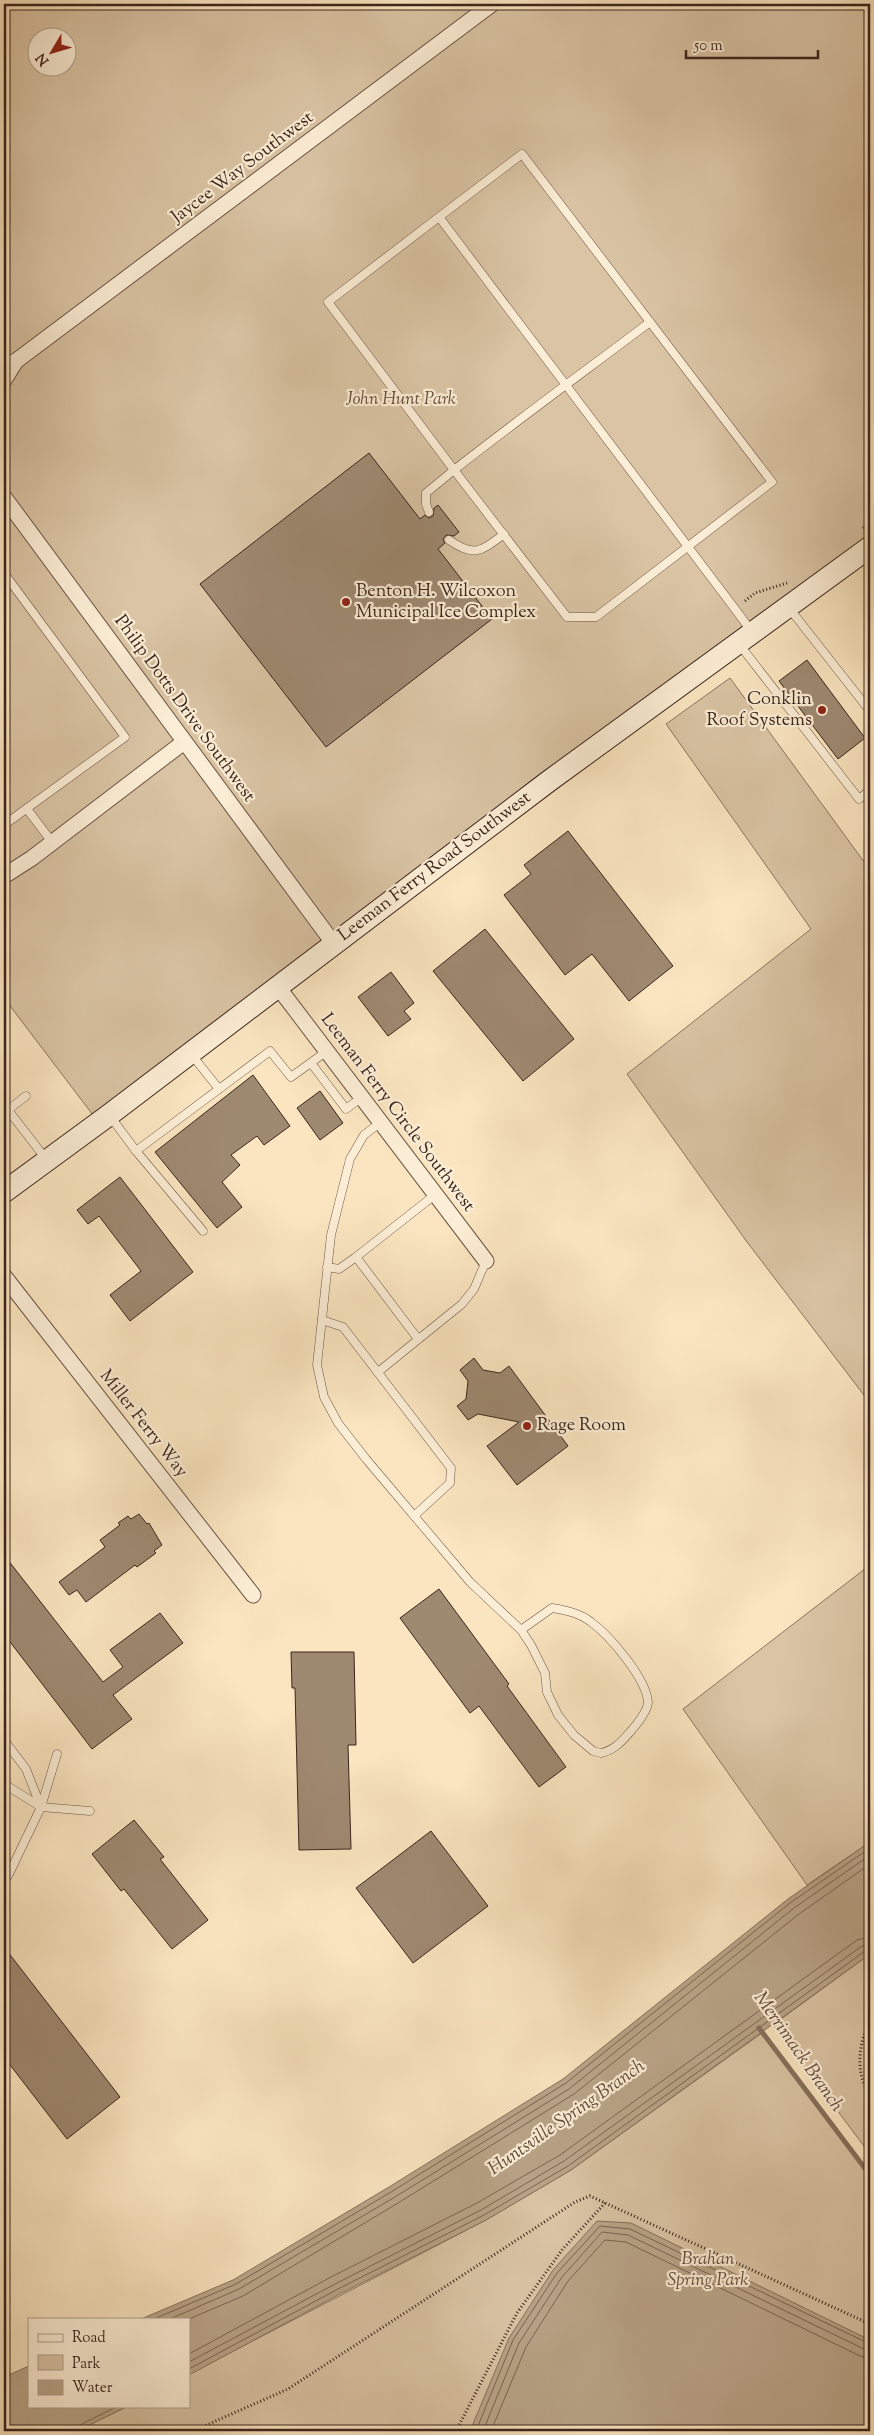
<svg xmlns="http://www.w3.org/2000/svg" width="874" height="2435" font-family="'Sorts Mill Goudy',serif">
	<rect width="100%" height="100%" fill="#fae5c0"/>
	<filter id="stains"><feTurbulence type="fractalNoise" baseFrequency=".004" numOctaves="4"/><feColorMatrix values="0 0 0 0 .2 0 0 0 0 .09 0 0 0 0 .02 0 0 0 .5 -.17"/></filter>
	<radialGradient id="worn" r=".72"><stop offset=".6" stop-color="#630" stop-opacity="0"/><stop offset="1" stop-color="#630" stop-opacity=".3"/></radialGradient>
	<!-- green -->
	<g fill="#dac4a4" stroke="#8a7460" fill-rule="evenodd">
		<path d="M4,4H870V547L99,1123L4,998ZM38,38H68V68H38Z"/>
		<path d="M730,678L870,870V1403L747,1242L627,1074L811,929L666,724Z"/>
		<path d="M870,1565V1842L807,1885L683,1709Z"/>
		<path d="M870,1954V2154L773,2025Z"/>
		<path d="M762,2033L870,2175V2431H77L128,2406H189V2374L486,2220L571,2170Z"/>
	</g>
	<!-- water -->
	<g fill="#b9a488" stroke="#87715d">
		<path d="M870,1842V1954L571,2170L486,2220L340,2294L189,2375V2319H141L233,2280L389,2187L563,2079L788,1899Z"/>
		<path d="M597,2221L631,2223L870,2340V2431H470L509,2338L553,2270Z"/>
		<path d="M29,2366V2406H128L77,2431H4V2377Z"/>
	</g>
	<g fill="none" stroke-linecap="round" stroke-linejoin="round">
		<!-- shore -->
		<g stroke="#7a6452" stroke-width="1">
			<path d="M154,2319L236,2284L391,2192L566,2083L790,1903L870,1848"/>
			<path d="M170,2319L239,2289L395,2197L569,2089L794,1908L870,1855"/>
			<path d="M189,2319L243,2296L398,2203L574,2094L799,1914L870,1864"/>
			<path d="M189,2354L331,2277L477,2203L560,2155L857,1940L870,1937"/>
			<path d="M189,2362L335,2284L481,2210L564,2161L862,1946L870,1944"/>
			<path d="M189,2369L338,2289L484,2215L568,2166L865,1951L870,1950"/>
			<path d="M76,2431L80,2425L118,2406"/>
			<path d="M476,2431L513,2340L557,2273L600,2226L630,2229L870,2344"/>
			<path d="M483,2431L519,2343L562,2277L602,2232L628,2235L864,2349L870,2350"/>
			<path d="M491,2431L526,2347L568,2281L605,2240L626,2242L860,2356L870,2358"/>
		</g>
		<!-- stream -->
		<path stroke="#87715d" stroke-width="5" d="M759,2028L870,2175"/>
	</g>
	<!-- building -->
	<g fill="#9e8971" stroke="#3b251c">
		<path d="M369,453L420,519L425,515L429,518L433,516L434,508L438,505L459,532L454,536L446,535L443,539L445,543L438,549L492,619L326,747L200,584Z"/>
		<path d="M807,660L865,738L838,759L779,681Z"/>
		<path d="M568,831L673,966L629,1001L592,954L565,975L504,895L531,874L524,865Z"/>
		<path d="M485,929L574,1039L523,1081L433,971Z"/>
		<path d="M391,972L414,1003L404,1011L411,1019L388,1036L358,997Z"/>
		<path d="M253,1075L290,1126L264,1145L257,1136L231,1155L240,1165L222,1182L242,1207L217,1228L155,1152Z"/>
		<path d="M320,1091L343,1123L320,1140L297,1108Z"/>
		<path d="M120,1177L193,1272L130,1321L110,1295L141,1271L99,1216L88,1224L77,1210Z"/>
		<path d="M474,1358L483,1370L500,1373L509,1366L568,1446L517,1485L487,1446L519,1422L478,1414L468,1420L457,1406L466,1399L468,1381L460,1370Z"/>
		<path d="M139,1514L147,1524L149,1523L162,1545L154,1551L156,1553L137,1567L135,1565L86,1602L77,1590L69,1595L59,1582L105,1547L100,1540L120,1525L118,1523L128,1516L131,1519Z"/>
		<path d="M4,1555L103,1682L123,1667L110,1650L160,1613L183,1643L113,1695L132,1719L92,1749L4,1634Z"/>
		<path d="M439,1589L509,1684L507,1686L566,1767L539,1787L479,1706L470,1713L400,1618Z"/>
		<path d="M291,1652H354L356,1745H348L351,1849L299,1850L295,1688H292Z"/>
		<path d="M134,1820L164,1857L160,1859L208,1920L172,1949L124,1889L121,1891L92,1854Z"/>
		<path d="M431,1831L488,1906L413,1963L356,1888Z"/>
		<path d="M4,1947L120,2097L67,2139L4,2057Z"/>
	</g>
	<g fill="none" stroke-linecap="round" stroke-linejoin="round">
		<!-- lane casing -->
		<g stroke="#6b5545" stroke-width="9">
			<g id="lane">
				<path d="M650,322C585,371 519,419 454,470L328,302L439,217L735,609L752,632"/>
				<path d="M429,512L426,504V493L454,470L567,617H596L772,482L522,154L439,217"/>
				<path d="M449,540C475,558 481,551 504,534"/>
				<path d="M4,573L125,737L4,825"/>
				<path d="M789,608L870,711"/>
				<path d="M739,644L859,799L870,790"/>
				<path d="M27,809L52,842"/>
				<path d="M191,1054L219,1089"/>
				<path d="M311,1063L346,1109L362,1097"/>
				<path d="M26,1096L8,1110L46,1159"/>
				<path d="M110,1116L136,1151L203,1231"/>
				<path d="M381,1122L364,1135L350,1159L331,1235L317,1365L324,1397L338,1423L366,1459L470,1582L521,1630L531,1645L545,1673L547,1692L558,1715L574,1735L593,1751L601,1753C615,1750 622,1741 631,1731C637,1724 648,1711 648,1702C646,1678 610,1636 591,1622C580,1613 566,1610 552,1608L521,1630"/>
				<path d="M136,1151L270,1051L291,1077L327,1051"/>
				<path d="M327,1267L339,1269L356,1257"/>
				<path d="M322,1320L343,1327L451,1468L450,1483L414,1516"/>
				<path d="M418,1339L356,1257L436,1194"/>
				<path d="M378,1372L462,1304L474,1289L486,1261"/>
				<path d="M4,1740L26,1769L41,1807"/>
				<path d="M4,1784L41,1807L90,1811"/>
				<path d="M8,1876L41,1807L57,1754"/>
			</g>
		</g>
		<!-- street casing -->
		<g stroke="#6b5545" stroke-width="17">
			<g id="street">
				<path d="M4,366L16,361L492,4"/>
				<path d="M4,380L16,361"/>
				<path d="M4,497L334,944"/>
				<path d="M4,876L32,858L184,742"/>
				<path d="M278,987L486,1261"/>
				<path d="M4,1276L253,1595"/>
			</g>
		</g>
		<!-- secondary casing -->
		<g stroke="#3b251c" stroke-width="23">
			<path id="secondary" d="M4,1192L109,1115L549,781L870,547"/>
		</g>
		<!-- path -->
		<g stroke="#3b251c" stroke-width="3" stroke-dasharray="1 2.5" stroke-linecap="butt">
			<path d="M863,528L870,523"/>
			<path d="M745,601L755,593L787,583"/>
			<path d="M870,2021C858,2044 855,2073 870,2095"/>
			<path d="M193,2431L288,2389L575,2202L590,2196L870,2324"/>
			<path d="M456,2431L517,2313L562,2250L605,2203"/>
		</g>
		<!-- lane -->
		<use href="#lane" stroke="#fceed6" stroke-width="8"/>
		<!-- street -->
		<use href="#street" stroke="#fceed6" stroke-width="15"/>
		<!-- secondary -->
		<use href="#secondary" stroke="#fceed6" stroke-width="21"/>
	</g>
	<!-- markers -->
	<g fill="#8f2418" stroke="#fceed6" stroke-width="2">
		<circle cx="346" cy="602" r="5"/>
		<circle cx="822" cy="710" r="5"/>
		<circle cx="527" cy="1426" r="5"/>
	</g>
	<g text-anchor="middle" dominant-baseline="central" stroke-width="4.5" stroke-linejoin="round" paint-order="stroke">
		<!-- street labels -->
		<g font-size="18" fill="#3b251c" stroke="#fceed6">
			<text transform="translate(243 168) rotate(-37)">Jaycee Way Southwest</text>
			<text transform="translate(184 709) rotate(54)">Philip Dotts Drive Southwest</text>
			<text transform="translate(435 867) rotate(-37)">Leeman Ferry Road Southwest</text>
			<text transform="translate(397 1113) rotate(53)">Leeman Ferry Circle Southwest</text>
			<text transform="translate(143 1424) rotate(52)">Miller Ferry Way</text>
		</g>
		<!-- park labels -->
		<g font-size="18" font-style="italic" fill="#634d3e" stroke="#fceed6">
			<text x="401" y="400">John Hunt Park</text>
			<text x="708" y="2260">Brahan<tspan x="708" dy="21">Spring Park</tspan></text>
		</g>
		<!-- poi labels -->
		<g font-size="18" fill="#3b251c" stroke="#fceed6" text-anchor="start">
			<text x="356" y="592">Benton H. Wilcoxon<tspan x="356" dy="21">Municipal Ice Complex</tspan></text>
			<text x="812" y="700" text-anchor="end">Conklin<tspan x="812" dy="21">Roof Systems</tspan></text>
			<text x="537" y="1426">Rage Room</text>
		</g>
		<!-- water labels -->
		<g font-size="19" font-style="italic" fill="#614b3c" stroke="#fceed6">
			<text transform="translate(798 2052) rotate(55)">Merrimack Branch</text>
			<text transform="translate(567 2118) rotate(-35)">Huntsville Spring Branch</text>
		</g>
	</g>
	<!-- margin -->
	<rect width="874" height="2435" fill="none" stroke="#fae5c0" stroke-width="20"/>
	<rect x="5" y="5" width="864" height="2425" fill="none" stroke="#3b251c" stroke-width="2.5"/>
	<rect x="10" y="10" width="854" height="2415" fill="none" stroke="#3b251c"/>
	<!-- legend -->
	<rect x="28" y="2318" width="162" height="90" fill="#fceed6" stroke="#af9e8c"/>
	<rect x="38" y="2334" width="25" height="8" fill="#fceed6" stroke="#af9e8c"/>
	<text x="72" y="2342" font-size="15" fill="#3b251c">Road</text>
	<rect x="38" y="2355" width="25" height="15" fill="#dac4a4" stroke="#af9e8c"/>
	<text x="72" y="2368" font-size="15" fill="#3b251c">Park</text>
	<rect x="38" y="2380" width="25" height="15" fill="#b9a488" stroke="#af9e8c"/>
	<text x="72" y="2392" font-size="15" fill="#3b251c">Water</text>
	<!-- north arrow -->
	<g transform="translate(52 52) rotate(232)"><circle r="24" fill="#fceed6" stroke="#af9e8c"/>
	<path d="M0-4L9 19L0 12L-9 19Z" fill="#8f2418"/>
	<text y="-8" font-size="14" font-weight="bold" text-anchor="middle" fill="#3b251c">N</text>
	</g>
	<!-- scale -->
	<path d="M686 50v8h132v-8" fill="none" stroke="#3b251c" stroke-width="2.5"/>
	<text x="694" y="50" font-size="15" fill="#3b251c" stroke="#fceed6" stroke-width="4" paint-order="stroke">50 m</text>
	<rect width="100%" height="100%" filter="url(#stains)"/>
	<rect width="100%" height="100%" fill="url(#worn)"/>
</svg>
